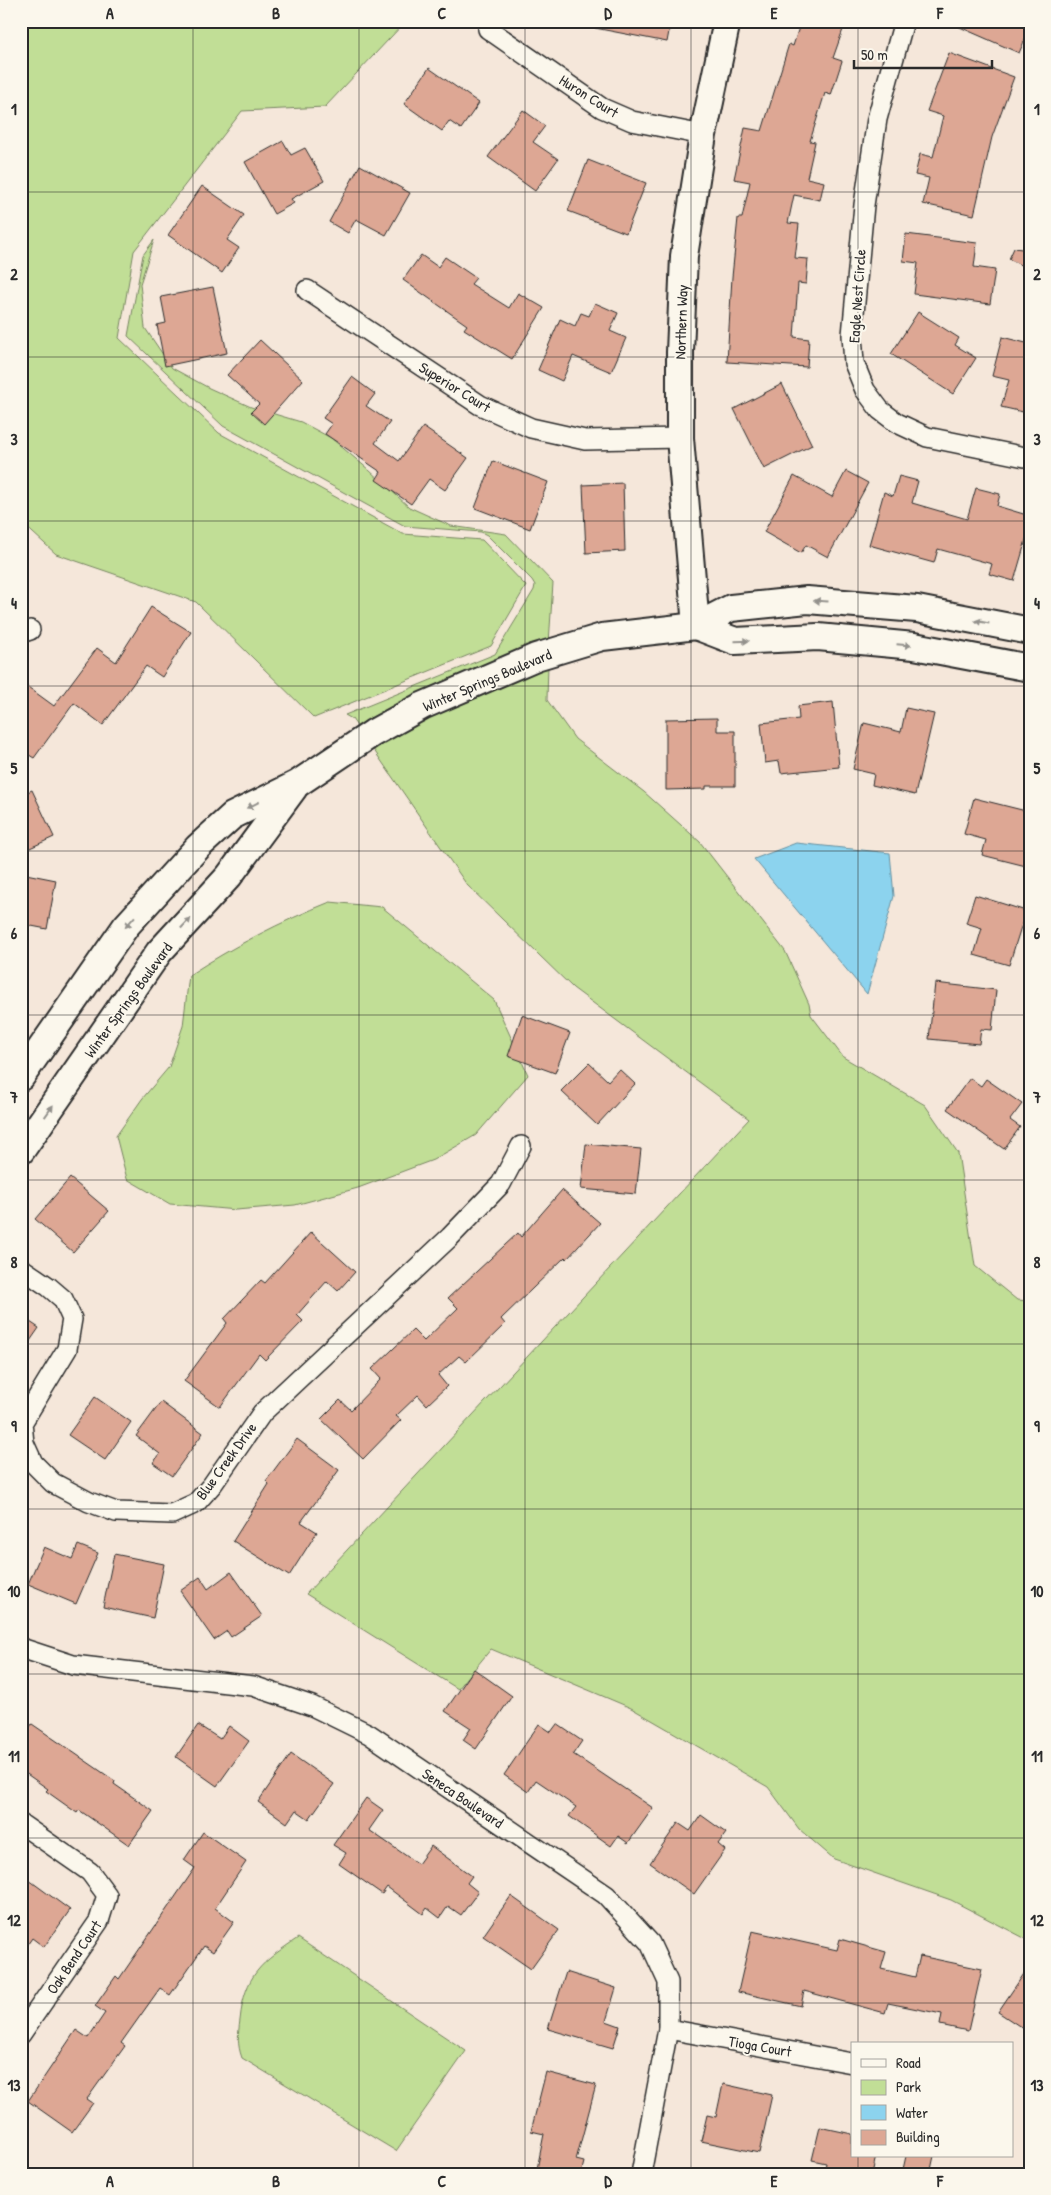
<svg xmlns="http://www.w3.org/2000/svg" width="1051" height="2195" font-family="'Patrick Hand',sans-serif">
	<rect width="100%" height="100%" fill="#f5e7da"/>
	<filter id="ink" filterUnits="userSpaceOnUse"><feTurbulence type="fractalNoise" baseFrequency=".02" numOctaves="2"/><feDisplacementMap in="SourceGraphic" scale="10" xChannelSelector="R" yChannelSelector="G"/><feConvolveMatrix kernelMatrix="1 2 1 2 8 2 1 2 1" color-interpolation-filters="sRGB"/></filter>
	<g filter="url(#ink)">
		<!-- green -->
		<g fill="#c1de96" stroke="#768460">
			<path d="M21,21H406L325,107L242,111L134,251L119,338L219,433L403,534L482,540L526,586L491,646L314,718L196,602L56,554L21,522Z"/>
			<path d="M154,240L140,284L145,328L172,368L209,388L251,407L301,422L331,438L369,470L409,507L451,526L506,534L553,583L549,643L359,729L352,719L345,715L495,654L534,590L535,585L532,580L487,535L481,532L405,526L223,426L128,336L143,255Z"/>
			<path d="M548,664L547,700L575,739L644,792L700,842L785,951L809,1004L811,1015L843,1057L925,1105L958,1153L975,1266L1017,1300L1030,1301V1941L951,1900L834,1859L799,1829L768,1787L631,1708L491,1649L458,1689L306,1594L749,1119L573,988L467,885L371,746L427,715Z"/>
			<path d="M330,902L382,907L494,1000L528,1075L476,1135L433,1160L358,1188L295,1205L236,1210L170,1204L127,1179L116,1136L142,1099L169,1067L183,1026L189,975C234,946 280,922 330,902Z"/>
			<path d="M298,1938L466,2051L396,2151L242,2058C237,2044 238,2035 240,2020C245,1974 261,1963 298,1938Z"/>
		</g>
		<!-- water -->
		<path fill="#8cd3ee" stroke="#6590a0" d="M796,843L890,853L894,896L867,994L754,859Z"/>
		<!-- building -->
		<g fill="#dda794" stroke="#2b2b2b">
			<path d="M596,21H671L667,42L595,28Z"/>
			<path d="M801,21H846L833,58L842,61L831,95L825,93L810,141L815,142L807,178L824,182L820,200L794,195L788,223L799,224L795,258L808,259L806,284L798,283L794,337L809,339L807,367L727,362L732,277L738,218H742L750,182L734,179L745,128L762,131L789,44L793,46Z"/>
			<path d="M946,21H1030V28L1019,53Z"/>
			<path d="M949,53L1014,77L992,137L974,215L923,204L929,178L915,175L920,154L933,157L943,116L927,111Z"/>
			<path d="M429,68L479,103L461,129L449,121L442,131L404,104Z"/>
			<path d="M523,110L545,126L533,142L558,159L535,191L488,157Z"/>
			<path d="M283,141L291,155L305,148L324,181L291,199L294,203L274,214L245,162Z"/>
			<path d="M588,160L646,183L626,233L568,211Z"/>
			<path d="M360,165L410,193L386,235L356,219L348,233L329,222Z"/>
			<path d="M202,186L244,215L227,240L239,248L222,273L168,235Z"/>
			<path d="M906,234L977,243L974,267L995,270L990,304L914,294L918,263L903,261Z"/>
			<path d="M1014,248L1030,250V270L1009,259Z"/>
			<path d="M421,255L438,267L445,257L476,278L471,284L509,308L518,293L544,308L512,359L464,329L467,325L403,280Z"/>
			<path d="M213,287L227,353L165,366L157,325L166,323L161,297Z"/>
			<path d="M595,303L618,313L610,331L626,338L611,372L573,356L562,381L538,370L560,319L575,326L581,313L589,316Z"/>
			<path d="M918,312L959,338L955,345L976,358L953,394L891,354Z"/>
			<path d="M1002,337L1030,344V398L1027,397L1023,412L1001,407L1009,380L992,376Z"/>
			<path d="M260,340L303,380L264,424L251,412L259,404L227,375Z"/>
			<path d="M352,377L375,394L366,406L390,422L375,443L399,461L423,427L468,458L445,490L429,479L411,504L376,480L381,472L325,434L332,424L323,418Z"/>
			<path d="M782,384L812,445L764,469L734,409Z"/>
			<path d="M493,461L548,482L530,529L475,508Z"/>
			<path d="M846,471L868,483L828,557L806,545L801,553L764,532L794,476L832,497Z"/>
			<path d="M899,476L918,481L912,503L967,519L976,488L1000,494L997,506L1030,516V526L1014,581L989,574L992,564L938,549L934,563L869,545L884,492L893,496Z"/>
			<path d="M623,483L625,551L586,553L583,485Z"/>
			<path d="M151,607L191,632L162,677L146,666L103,725L74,703L34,758L21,750V682L54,706L97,648L116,662Z"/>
			<path d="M833,702L839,767L781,773L779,761L765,763L761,723L799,719L798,706Z"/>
			<path d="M906,708L934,714L915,795L872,785L874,774L853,769L864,723L901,732Z"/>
			<path d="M717,718V731H735V786H706V789L666,790V719Z"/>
			<path d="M32,790L54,837L21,852V795Z"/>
			<path d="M974,798L1030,812L1026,836L1030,837V867L982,855L986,840L964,834Z"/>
			<path d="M21,873L56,880L47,929L21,924Z"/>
			<path d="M975,895L1026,911L1009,965L974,955L982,928L966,923Z"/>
			<path d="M935,983L996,990L992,1030L981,1029L979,1044L929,1039Z"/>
			<path d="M522,1015L570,1033L555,1073L508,1056Z"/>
			<path d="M589,1063L608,1081L619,1069L635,1084L597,1125L561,1091Z"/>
			<path d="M970,1078L981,1086L986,1079L1022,1104L1010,1120L1020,1127L1004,1149L947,1109Z"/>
			<path d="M586,1144L641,1149L636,1194L581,1189Z"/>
			<path d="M70,1178L109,1211L73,1252L35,1219Z"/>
			<path d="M562,1190L600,1223L567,1259L565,1257L501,1319L505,1324L466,1362L459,1356L438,1375L447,1386L427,1405L418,1395L396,1416L401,1420L363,1459L321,1419L340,1400L351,1410L381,1379L372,1369L413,1330L424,1341L458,1308L448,1298L518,1233L521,1237Z"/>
			<path d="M311,1232L355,1272L338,1291L327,1281L297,1315L303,1321L265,1360L259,1354L220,1407L184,1381L227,1323L224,1319L261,1280L265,1283Z"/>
			<path d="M21,1316L39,1328L21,1354Z"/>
			<path d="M95,1397L131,1422L105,1460L68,1435Z"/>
			<path d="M161,1402L203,1433L172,1476L153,1463L160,1454L136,1436Z"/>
			<path d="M297,1439L339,1470L301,1522L317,1532L289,1576L233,1541L269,1484L266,1481Z"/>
			<path d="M78,1545L98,1553L76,1604L28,1584L44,1547L72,1559Z"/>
			<path d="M114,1554L164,1564L153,1618L103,1607Z"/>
			<path d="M231,1572L262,1616L231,1637L227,1631L214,1640L180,1591L200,1577L208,1589Z"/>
			<path d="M474,1669L512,1696L476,1749L463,1740L471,1728L445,1711Z"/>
			<path d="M32,1724L115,1781L114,1784L153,1811L129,1845L79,1810L77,1813L46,1791L48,1789L21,1770V1739Z"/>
			<path d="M539,1724L551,1732L557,1724L582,1741L573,1754L653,1808L628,1843L618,1836L611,1846L569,1816L576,1807L536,1780L528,1792L504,1775Z"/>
			<path d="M198,1725L220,1739L229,1726L249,1741L217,1786L176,1757Z"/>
			<path d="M291,1754L334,1784L309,1819L296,1810L287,1823L258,1802Z"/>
			<path d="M366,1798L383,1810L369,1830L418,1864L431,1846L472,1876L467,1883L478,1892L461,1915L448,1906L440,1918L427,1908L423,1914L387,1887L382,1894L339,1864L346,1853L333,1845Z"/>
			<path d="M701,1815L726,1833L718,1844L725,1850L694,1894L650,1863L678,1823L690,1831Z"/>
			<path d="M203,1832L246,1862L215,1908L234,1922L213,1952L204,1946L170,1995L160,1988L121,2043L125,2046L87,2099L93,2103L72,2132L28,2101L76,2030L88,2038L105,2013L95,2006L116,1976L119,1979L195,1868L184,1860Z"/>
			<path d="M29,1880L70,1910L44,1947L32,1938L21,1954V1891Z"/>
			<path d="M511,1896L559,1930L531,1969L483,1936Z"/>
			<path d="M752,1931L837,1950L840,1939L886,1952L881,1969L915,1977L920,1956L982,1969L968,2031L940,2025L942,2014L888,2003L885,2013L804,1991L801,2006L738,1992Z"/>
			<path d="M1030,1965V2033L998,2012Z"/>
			<path d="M566,1972L616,1988L606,2021L620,2026L613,2048L548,2029Z"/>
			<path d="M546,2072L596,2085L576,2160L584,2162L581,2174H536L544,2134L531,2131Z"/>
			<path d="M723,2084L772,2095L759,2153L701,2141L707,2115L716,2117Z"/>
			<path d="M820,2127L852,2134V2156H876L872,2174H824L826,2163L812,2160Z"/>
			<path d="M906,2156H934L930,2174H902Z"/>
		</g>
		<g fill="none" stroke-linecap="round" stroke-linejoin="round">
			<!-- street casing -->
			<g stroke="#2b2b2b" stroke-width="22">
				<g id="street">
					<path d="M904,21L877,119L864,205L852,335L854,363L865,390L880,410L897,423L927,437L1030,458"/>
					<path d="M488,29L602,108L632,121L703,135"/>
					<path d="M307,290L480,405L531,428L585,440L680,438"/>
					<path d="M21,633L30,630"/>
					<path d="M21,1268L49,1287L63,1299L72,1319L67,1349L22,1423L24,1443L33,1463L53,1483L89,1502L116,1512L172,1514L196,1503L212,1485L262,1413L450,1237L501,1184L521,1146"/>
					<path d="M21,1648L73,1665L253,1686L312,1706L369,1734L606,1895L650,1943L668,1982V2029L641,2174"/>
					<path d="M21,1824L90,1872L107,1895L99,1921L21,2034"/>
					<path d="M668,2029L852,2063"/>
				</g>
			</g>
			<!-- secondary casing -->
			<g stroke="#2b2b2b" stroke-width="30">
				<g id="secondary">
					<path d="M696,626L680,438V352L684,256L703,135L727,21"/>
					<path d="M696,626L735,641L818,637L914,646L1030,668"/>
					<path d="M21,1077L126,926L198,847L232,816L297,784L373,733L422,706L536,657L602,637L696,626L731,608L807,600L917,609L1030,631"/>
					<path d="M21,1151L159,952L229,876L294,788"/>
				</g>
			</g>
			<!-- street -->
			<use href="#street" stroke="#fbf7ec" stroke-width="19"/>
			<!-- secondary -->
			<use href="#secondary" stroke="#fbf7ec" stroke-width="26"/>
		</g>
		<!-- one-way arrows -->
		<defs><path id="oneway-solid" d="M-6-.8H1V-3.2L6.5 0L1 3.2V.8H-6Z" transform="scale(1.25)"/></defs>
		<g fill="#93918c">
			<use href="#oneway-solid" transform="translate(821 601) rotate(-176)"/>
			<use href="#oneway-solid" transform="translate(982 622) rotate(-169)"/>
			<use href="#oneway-solid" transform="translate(742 641) rotate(-1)"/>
			<use href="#oneway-solid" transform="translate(904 645) rotate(5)"/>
			<use href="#oneway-solid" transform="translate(253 805) rotate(154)"/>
			<use href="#oneway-solid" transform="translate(130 922) rotate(131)"/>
			<use href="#oneway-solid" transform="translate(186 923) rotate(-47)"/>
			<use href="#oneway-solid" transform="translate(49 1111) rotate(-55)"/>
		</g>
	</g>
	<!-- grid -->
	<path fill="none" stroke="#2b2b2b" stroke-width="1" stroke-opacity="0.55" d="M193,21V2174M359,21V2174M525,21V2174M691,21V2174M858,21V2044M21,192H1030M21,357H1030M21,521H1030M21,686H1030M21,851H1030M21,1015H1030M21,1180H1030M21,1344H1030M21,1509H1030M21,1674H1030M21,1838H1030M21,2003H1030M858,2156V2174"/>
	<g text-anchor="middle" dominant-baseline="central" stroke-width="4" stroke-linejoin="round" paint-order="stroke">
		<!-- street labels -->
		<g font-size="15" fill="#2b2b2b" stroke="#fbf7ec">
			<text transform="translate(589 96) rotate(32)">Huron Court</text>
			<text transform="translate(857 296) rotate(-86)">Eagle Nest Circle</text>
			<text transform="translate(681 322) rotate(-88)">Northern Way</text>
			<text transform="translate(455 387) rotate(32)">Superior Court</text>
			<text transform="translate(487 680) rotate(-23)">Winter Springs Boulevard</text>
			<text transform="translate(128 1000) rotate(-54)">Winter Springs Boulevard</text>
			<text transform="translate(226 1461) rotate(-54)">Blue Creek Drive</text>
			<text transform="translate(463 1798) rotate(34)">Seneca Boulevard</text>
			<text transform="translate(74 1957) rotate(-56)">Oak Bend Court</text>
			<text transform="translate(760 2046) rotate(10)">Tioga Court</text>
		</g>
	</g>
	<!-- margin -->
	<rect width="1051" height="2195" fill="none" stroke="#fbf7ec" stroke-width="55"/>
	<!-- legend -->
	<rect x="851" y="2042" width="162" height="115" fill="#fbf7ec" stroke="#a8a59f"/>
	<rect x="861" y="2059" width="25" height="8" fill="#fbf7ec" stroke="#a8a59f"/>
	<text x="896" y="2068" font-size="15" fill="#2b2b2b">Road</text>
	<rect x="861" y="2080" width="25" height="15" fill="#c1de96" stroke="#a8a59f"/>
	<text x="896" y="2092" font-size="15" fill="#2b2b2b">Park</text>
	<rect x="861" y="2105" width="25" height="15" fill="#8cd3ee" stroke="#a8a59f"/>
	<text x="896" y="2118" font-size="15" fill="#2b2b2b">Water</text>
	<rect x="861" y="2130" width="25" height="15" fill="#dda794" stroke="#a8a59f"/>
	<text x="896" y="2142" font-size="15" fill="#2b2b2b">Building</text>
	<!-- scale -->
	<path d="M854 60v8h138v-8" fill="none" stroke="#2b2b2b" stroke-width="2.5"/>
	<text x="861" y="60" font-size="15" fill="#2b2b2b" stroke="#fbf7ec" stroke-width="4" paint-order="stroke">50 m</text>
	<rect x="28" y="28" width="996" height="2140" fill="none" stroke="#2b2b2b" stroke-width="2"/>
	<g font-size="16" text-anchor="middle" font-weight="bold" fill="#2b2b2b">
		<text x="110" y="19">A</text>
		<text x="276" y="19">B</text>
		<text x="442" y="19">C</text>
		<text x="608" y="19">D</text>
		<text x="774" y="19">E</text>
		<text x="940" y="19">F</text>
		<text x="14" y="115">1</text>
		<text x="1037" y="115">1</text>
		<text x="14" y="280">2</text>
		<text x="1037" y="280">2</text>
		<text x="14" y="445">3</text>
		<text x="1037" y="445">3</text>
		<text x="14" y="609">4</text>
		<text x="1037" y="609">4</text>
		<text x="14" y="774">5</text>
		<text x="1037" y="774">5</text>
		<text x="14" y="939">6</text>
		<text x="1037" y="939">6</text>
		<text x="14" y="1103">7</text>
		<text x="1037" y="1103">7</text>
		<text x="14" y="1268">8</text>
		<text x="1037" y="1268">8</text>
		<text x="14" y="1432">9</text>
		<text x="1037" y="1432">9</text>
		<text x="14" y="1597">10</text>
		<text x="1037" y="1597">10</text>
		<text x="14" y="1762">11</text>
		<text x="1037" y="1762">11</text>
		<text x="14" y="1926">12</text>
		<text x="1037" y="1926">12</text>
		<text x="14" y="2091">13</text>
		<text x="1037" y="2091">13</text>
		<text x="110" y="2187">A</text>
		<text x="276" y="2187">B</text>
		<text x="442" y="2187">C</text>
		<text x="608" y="2187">D</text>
		<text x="774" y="2187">E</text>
		<text x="940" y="2187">F</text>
	</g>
</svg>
